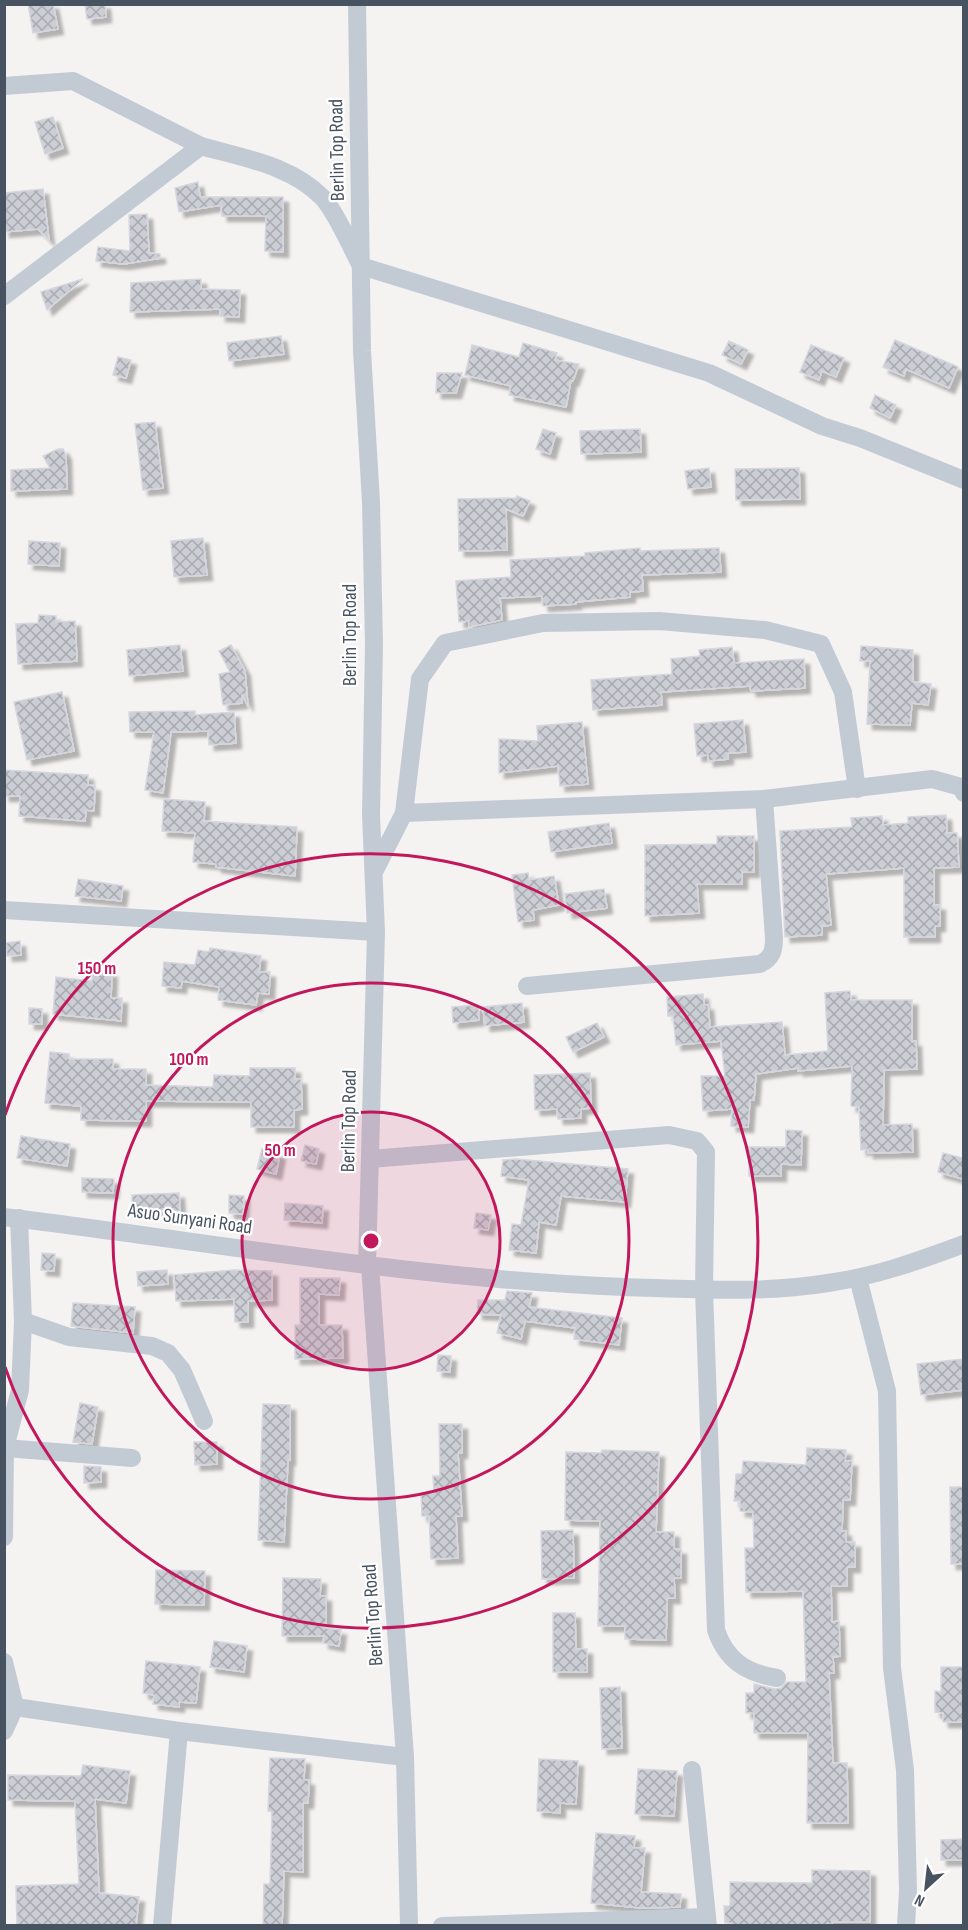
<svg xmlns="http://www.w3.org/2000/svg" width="968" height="1930" font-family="'Sofia Sans Condensed',sans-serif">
	<defs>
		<pattern id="building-cross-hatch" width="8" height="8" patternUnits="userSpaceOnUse" patternTransform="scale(1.5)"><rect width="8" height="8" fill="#ccced5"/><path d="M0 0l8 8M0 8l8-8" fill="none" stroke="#a8aab0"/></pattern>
		<filter id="shadow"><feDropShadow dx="5.5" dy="5.5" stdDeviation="1.5" flood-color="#0004"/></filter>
	</defs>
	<rect width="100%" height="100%" fill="#f5f2f2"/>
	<!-- building -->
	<g fill="url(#building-cross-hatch)" stroke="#d6d7de" stroke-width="1.5" filter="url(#shadow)">
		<path d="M28,4H53L58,29L33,33Z"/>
		<path d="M85,4H105L106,17L87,19Z"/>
		<path d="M53,117L63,148L45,154L35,122Z"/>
		<path d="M198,182L200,197H283V252L265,251L266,216H222L221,205L179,212L175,188Z"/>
		<path d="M43,189L49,240L38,229L4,232V193Z"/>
		<path d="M147,214L149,253L160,254V258L124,264L96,261L98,247L130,251L129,215Z"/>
		<path d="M83,279L47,310L41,292Z"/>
		<path d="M201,279V289L240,290L239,317L220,316V309L130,312L131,283Z"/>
		<path d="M281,336L284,354L229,361L227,343Z"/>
		<path d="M895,340L958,367L949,388L906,369L904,376L883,367Z"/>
		<path d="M729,341L748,350L741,364L722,355Z"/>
		<path d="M523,343L557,353L555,360L579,364L573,381L571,380L566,407L509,395L511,386L465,375L472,345L519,357Z"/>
		<path d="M811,345L844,358L836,377L822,371L819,380L800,372Z"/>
		<path d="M118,357L131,360L126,378L113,375Z"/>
		<path d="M437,373H462L456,393H436Z"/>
		<path d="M875,395L896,405L890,418L870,408Z"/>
		<path d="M155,422L163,488L143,490L135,424Z"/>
		<path d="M543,429L556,433L550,454L536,449Z"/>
		<path d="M640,429L641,452L581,454L580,431Z"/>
		<path d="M58,449H63L66,455L67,489L11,491V470L50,468L43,456Z"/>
		<path d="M709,468L711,487L688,489L685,471Z"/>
		<path d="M799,468L800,499L736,500L735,469Z"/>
		<path d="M517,496L530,501L523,516L506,509L507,550L459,551L458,499L516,498Z"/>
		<path d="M203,538L207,575L174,577L171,541Z"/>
		<path d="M29,541L60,543L59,566L28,564Z"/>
		<path d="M640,548V551L719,548L721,572L642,575L643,591L630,592V597L576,602V604L543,606L542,596L500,598L502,620L469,627V621L459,622L456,581L511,577L510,560L585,556V553Z"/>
		<path d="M39,615L56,616V622L75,621L77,661L18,664L16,624L38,623Z"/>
		<path d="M180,645L183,671L129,676L127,650Z"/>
		<path d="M231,645L245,671L248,706L242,694V703L223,705L219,674L230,672L219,651Z"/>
		<path d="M861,646L913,650V682L931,684L928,705L912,703L910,725L867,724L870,661H860Z"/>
		<path d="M732,647L734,663L804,659L805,688L751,691L750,686L661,692L662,705L593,710L591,680L672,674L671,659L700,656L699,650Z"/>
		<path d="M62,692L74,751L27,760L14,702Z"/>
		<path d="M195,711V715L234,712L236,743L209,745L208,731L171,732L163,793L145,790L154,732H130L129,712Z"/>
		<path d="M743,720L746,752L728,753V759L708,761V755L697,756L694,724Z"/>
		<path d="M582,722L588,784L560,786L558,766L499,773V739L538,741L537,726Z"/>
		<path d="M4,770L88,775V785L95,786L94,811L86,810L85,821L19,816L20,796H4Z"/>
		<path d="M164,799L205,802L204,821L297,827L295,876L216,867V864L193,862L195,833L162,831Z"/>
		<path d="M946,815L947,833H957L959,867L934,868V905H940V926H935V937H904V868L826,874L831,925L822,926V935L785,937L780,831L852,827L851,818L882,816L883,825L908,823V817Z"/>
		<path d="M609,823L612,843L551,852L548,832Z"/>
		<path d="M717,836H754V872H742V884H697L699,913L645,916V845L717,844Z"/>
		<path d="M528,873L529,880L554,876L559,905L533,910L534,920L518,922L512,875Z"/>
		<path d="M78,879L123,886L121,901L75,896Z"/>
		<path d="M604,889L607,908L567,913L565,894Z"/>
		<path d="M20,941L21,955L7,956L6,943Z"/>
		<path d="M210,948L261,956L259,972H270L269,994L258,993L256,1005L218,1000L219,987L182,981L181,988L162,986L164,962L195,965L198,950L209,952Z"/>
		<path d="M93,971L112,972L111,998H122L121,1021L53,1014L56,977L92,981Z"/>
		<path d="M850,991L851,1000H912V1042L916,1041L917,1069L884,1070L883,1125L912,1124L913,1152L868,1153V1149L861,1150L859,1107L851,1106L852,1066L798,1071V1068L756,1074L754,1100H750L748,1127L731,1126L732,1109L703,1111L701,1076H725L721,1041L676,1045L673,1016H668L667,997L703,994L704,1005H708L710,1027L782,1022L785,1055L828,1051L825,993Z"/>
		<path d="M522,1003L524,1022L485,1026L483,1007Z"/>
		<path d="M478,1005L479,1020L453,1023L452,1007Z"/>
		<path d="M29,1008L42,1009V1024H29Z"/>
		<path d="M597,1023L604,1037L573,1052L566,1037Z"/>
		<path d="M50,1052L69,1054V1059H113V1069H146V1085L213,1087L214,1075L250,1076V1068H295V1079H301L302,1109L294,1110V1127H251V1102L146,1101V1121L81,1120V1106L45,1103Z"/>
		<path d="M590,1073L591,1108L581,1109V1118L558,1119L557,1109L535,1110L534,1075Z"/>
		<path d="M786,1130L802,1131L801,1165L781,1164V1176H749V1147H786Z"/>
		<path d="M21,1136L70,1144L67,1166L17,1158Z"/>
		<path d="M305,1145L319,1149L316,1164L301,1161Z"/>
		<path d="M262,1149L280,1154L276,1174L257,1169Z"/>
		<path d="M943,1153L963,1158V1179L938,1172Z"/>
		<path d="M516,1159L628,1169L625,1202L561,1196L556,1225L539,1222L536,1253L509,1250L512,1224L521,1225L529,1180L501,1176L503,1160Z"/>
		<path d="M82,1178L114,1179L113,1193L82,1192Z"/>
		<path d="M179,1193L180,1211H132V1195Z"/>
		<path d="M229,1195L244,1196L243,1214L229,1213Z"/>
		<path d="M285,1203L323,1206L322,1223L284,1220Z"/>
		<path d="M476,1213L491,1215L488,1230L474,1228Z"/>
		<path d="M42,1253L55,1254L54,1271L41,1270Z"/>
		<path d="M167,1270L168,1284L138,1286L137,1272Z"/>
		<path d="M234,1270L272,1271V1300L248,1301V1322H235L234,1299L176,1301L174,1275Z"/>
		<path d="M300,1278H340L339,1295L319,1294V1325H342L343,1358L295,1359V1325H300Z"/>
		<path d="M507,1291L532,1293L529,1307L622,1318L619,1345L574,1339L575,1328L525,1321L521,1339L497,1333L501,1315L477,1314L478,1300H505Z"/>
		<path d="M73,1303L135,1307L133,1333L71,1326Z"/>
		<path d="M438,1355L451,1356L450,1372L437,1371Z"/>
		<path d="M963,1359V1390L921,1395L917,1364Z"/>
		<path d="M80,1403L98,1407L92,1444L73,1442Z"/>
		<path d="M263,1404L290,1405V1460H288L284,1542L258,1540Z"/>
		<path d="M439,1424H462V1453H458L462,1516H456L458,1558L431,1559L429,1516H422L421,1493H434L433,1476H440Z"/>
		<path d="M194,1442H217V1464L195,1465Z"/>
		<path d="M807,1448L846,1450L845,1461H852L850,1500H843L842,1531H846V1542H855V1567H847V1586H831L832,1622L839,1621L840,1656L833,1657L834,1673H829L833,1763H847L848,1823H807L808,1733H754V1713H746V1693H754V1684L775,1689L781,1688L787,1682H806L803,1591L746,1592L745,1548H754L753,1512L740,1511V1501H734L736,1474H742L743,1461L806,1465Z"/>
		<path d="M602,1450L659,1452L656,1532H674V1549H681V1578H674L675,1598H667L666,1640L625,1639V1626H598L600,1521L565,1520L566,1452L601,1453Z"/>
		<path d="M84,1466L101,1467V1482L84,1483Z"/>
		<path d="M950,1487H963V1564H951Z"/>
		<path d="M573,1530L574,1578L542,1579L541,1531Z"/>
		<path d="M156,1570L205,1571L204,1605L155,1604Z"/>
		<path d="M283,1578L321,1579L320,1596H326V1628L341,1630L339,1646L323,1643L324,1636H282Z"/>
		<path d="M553,1613H575L576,1649H587V1672H553Z"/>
		<path d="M214,1641L247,1646L244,1672L210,1667Z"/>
		<path d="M146,1661L200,1667L196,1703L179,1702V1707L153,1704L154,1695L143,1693Z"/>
		<path d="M941,1667H963V1722H943V1713L935,1712V1691L941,1692Z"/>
		<path d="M620,1687L622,1748L602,1749L600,1688Z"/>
		<path d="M270,1758L305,1759L304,1780H309L308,1803H303V1872L284,1871L282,1926H263L264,1884H270L272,1812L268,1811Z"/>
		<path d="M539,1759L578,1761L576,1804L560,1803V1813L537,1811Z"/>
		<path d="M83,1765L130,1771L126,1803L95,1799L99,1893L139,1897L136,1926H17L16,1886L79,1884L75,1801L8,1800V1775L81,1776Z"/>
		<path d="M638,1769L677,1771L674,1816L635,1814Z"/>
		<path d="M596,1833L635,1836L634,1848H645L641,1892L681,1894L680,1907L641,1908L591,1903Z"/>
		<path d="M963,1839V1860H941V1840Z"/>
		<path d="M812,1870L870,1871V1922H832V1926H731V1923H725L724,1906H730V1882L812,1883Z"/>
	</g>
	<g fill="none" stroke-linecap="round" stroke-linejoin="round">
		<!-- minor -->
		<g stroke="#c2cbd4" stroke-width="18">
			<path d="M357,4L362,351L371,502L374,644L371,815L376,932L367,1266"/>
			<path d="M4,86L73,81L201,146L4,296"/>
			<path d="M201,146C243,158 291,165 323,198C337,214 351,247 361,266L709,373L822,426L860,438L964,480"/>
			<path d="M404,813L764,799L932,779L961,787L964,793"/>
			<path d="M374,872L404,813L420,679L445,643L543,623L659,621L765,630L821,644L843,692L857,789"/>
			<path d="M4,910L376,932"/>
			<path d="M527,986L760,964C772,958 774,951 774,938L764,799"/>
			<path d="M370,1159L669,1135L697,1141L706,1152L704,1289L716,1630C726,1660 746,1673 777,1678"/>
			<path d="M4,1217C211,1242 416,1279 624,1287C691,1289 761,1294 828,1283C877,1276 918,1261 964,1244"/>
			<path d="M370,1266L405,1757L409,1926"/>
			<path d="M858,1278L887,1391L892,1668L905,1770L908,1891L906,1926"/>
			<path d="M23,1321L69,1337L152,1346L168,1353L182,1370L204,1421"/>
			<path d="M5,1448L132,1458"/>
			<path d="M4,1537L5,1448L20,1390L23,1321L19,1218"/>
			<path d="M4,1662L15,1707L4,1731"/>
			<path d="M15,1707L179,1731L405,1757"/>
			<path d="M692,1770L707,1917"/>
			<path d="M162,1926L179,1731"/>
			<path d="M442,1926L707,1917L708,1926"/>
		</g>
	</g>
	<!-- distance rings -->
	<circle cx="371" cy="1241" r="129" fill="#c2185b" fill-opacity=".12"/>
	<g fill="none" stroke="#c2185b" stroke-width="3">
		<circle cx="371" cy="1241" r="129"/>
		<circle cx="371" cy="1241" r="258"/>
		<path d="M5 1115A387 387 0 1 1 5 1367"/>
	</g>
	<g text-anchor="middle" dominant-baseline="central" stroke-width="4.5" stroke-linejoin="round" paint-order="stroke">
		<!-- street labels -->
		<g font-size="20" fill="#485361" stroke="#fff">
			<text transform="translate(337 150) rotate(-91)">Berlin Top Road</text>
			<text transform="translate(350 635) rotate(-90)">Berlin Top Road</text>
			<text transform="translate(349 1121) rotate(-89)">Berlin Top Road</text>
			<text transform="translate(190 1219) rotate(8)">Asuo Sunyani Road</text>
			<text transform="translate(373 1615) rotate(-94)">Berlin Top Road</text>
		</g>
	</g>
	<circle cx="371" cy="1241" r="9" fill="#c2185b" stroke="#fff" stroke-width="3"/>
	<g font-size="18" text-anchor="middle" font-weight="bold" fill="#c2185b" stroke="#fff" stroke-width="4.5" stroke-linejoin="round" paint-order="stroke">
		<text x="97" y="974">150 m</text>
		<text x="189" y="1065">100 m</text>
		<text x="280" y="1156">50 m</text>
	</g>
	<!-- border -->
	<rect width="968" height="1930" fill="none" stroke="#485361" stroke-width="12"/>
	<!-- north arrow -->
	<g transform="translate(926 1888) rotate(207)" stroke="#ffffff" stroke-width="4.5" paint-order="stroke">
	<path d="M0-4.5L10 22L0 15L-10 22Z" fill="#485361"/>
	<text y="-9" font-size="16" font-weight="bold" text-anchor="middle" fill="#485361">N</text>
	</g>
</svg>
